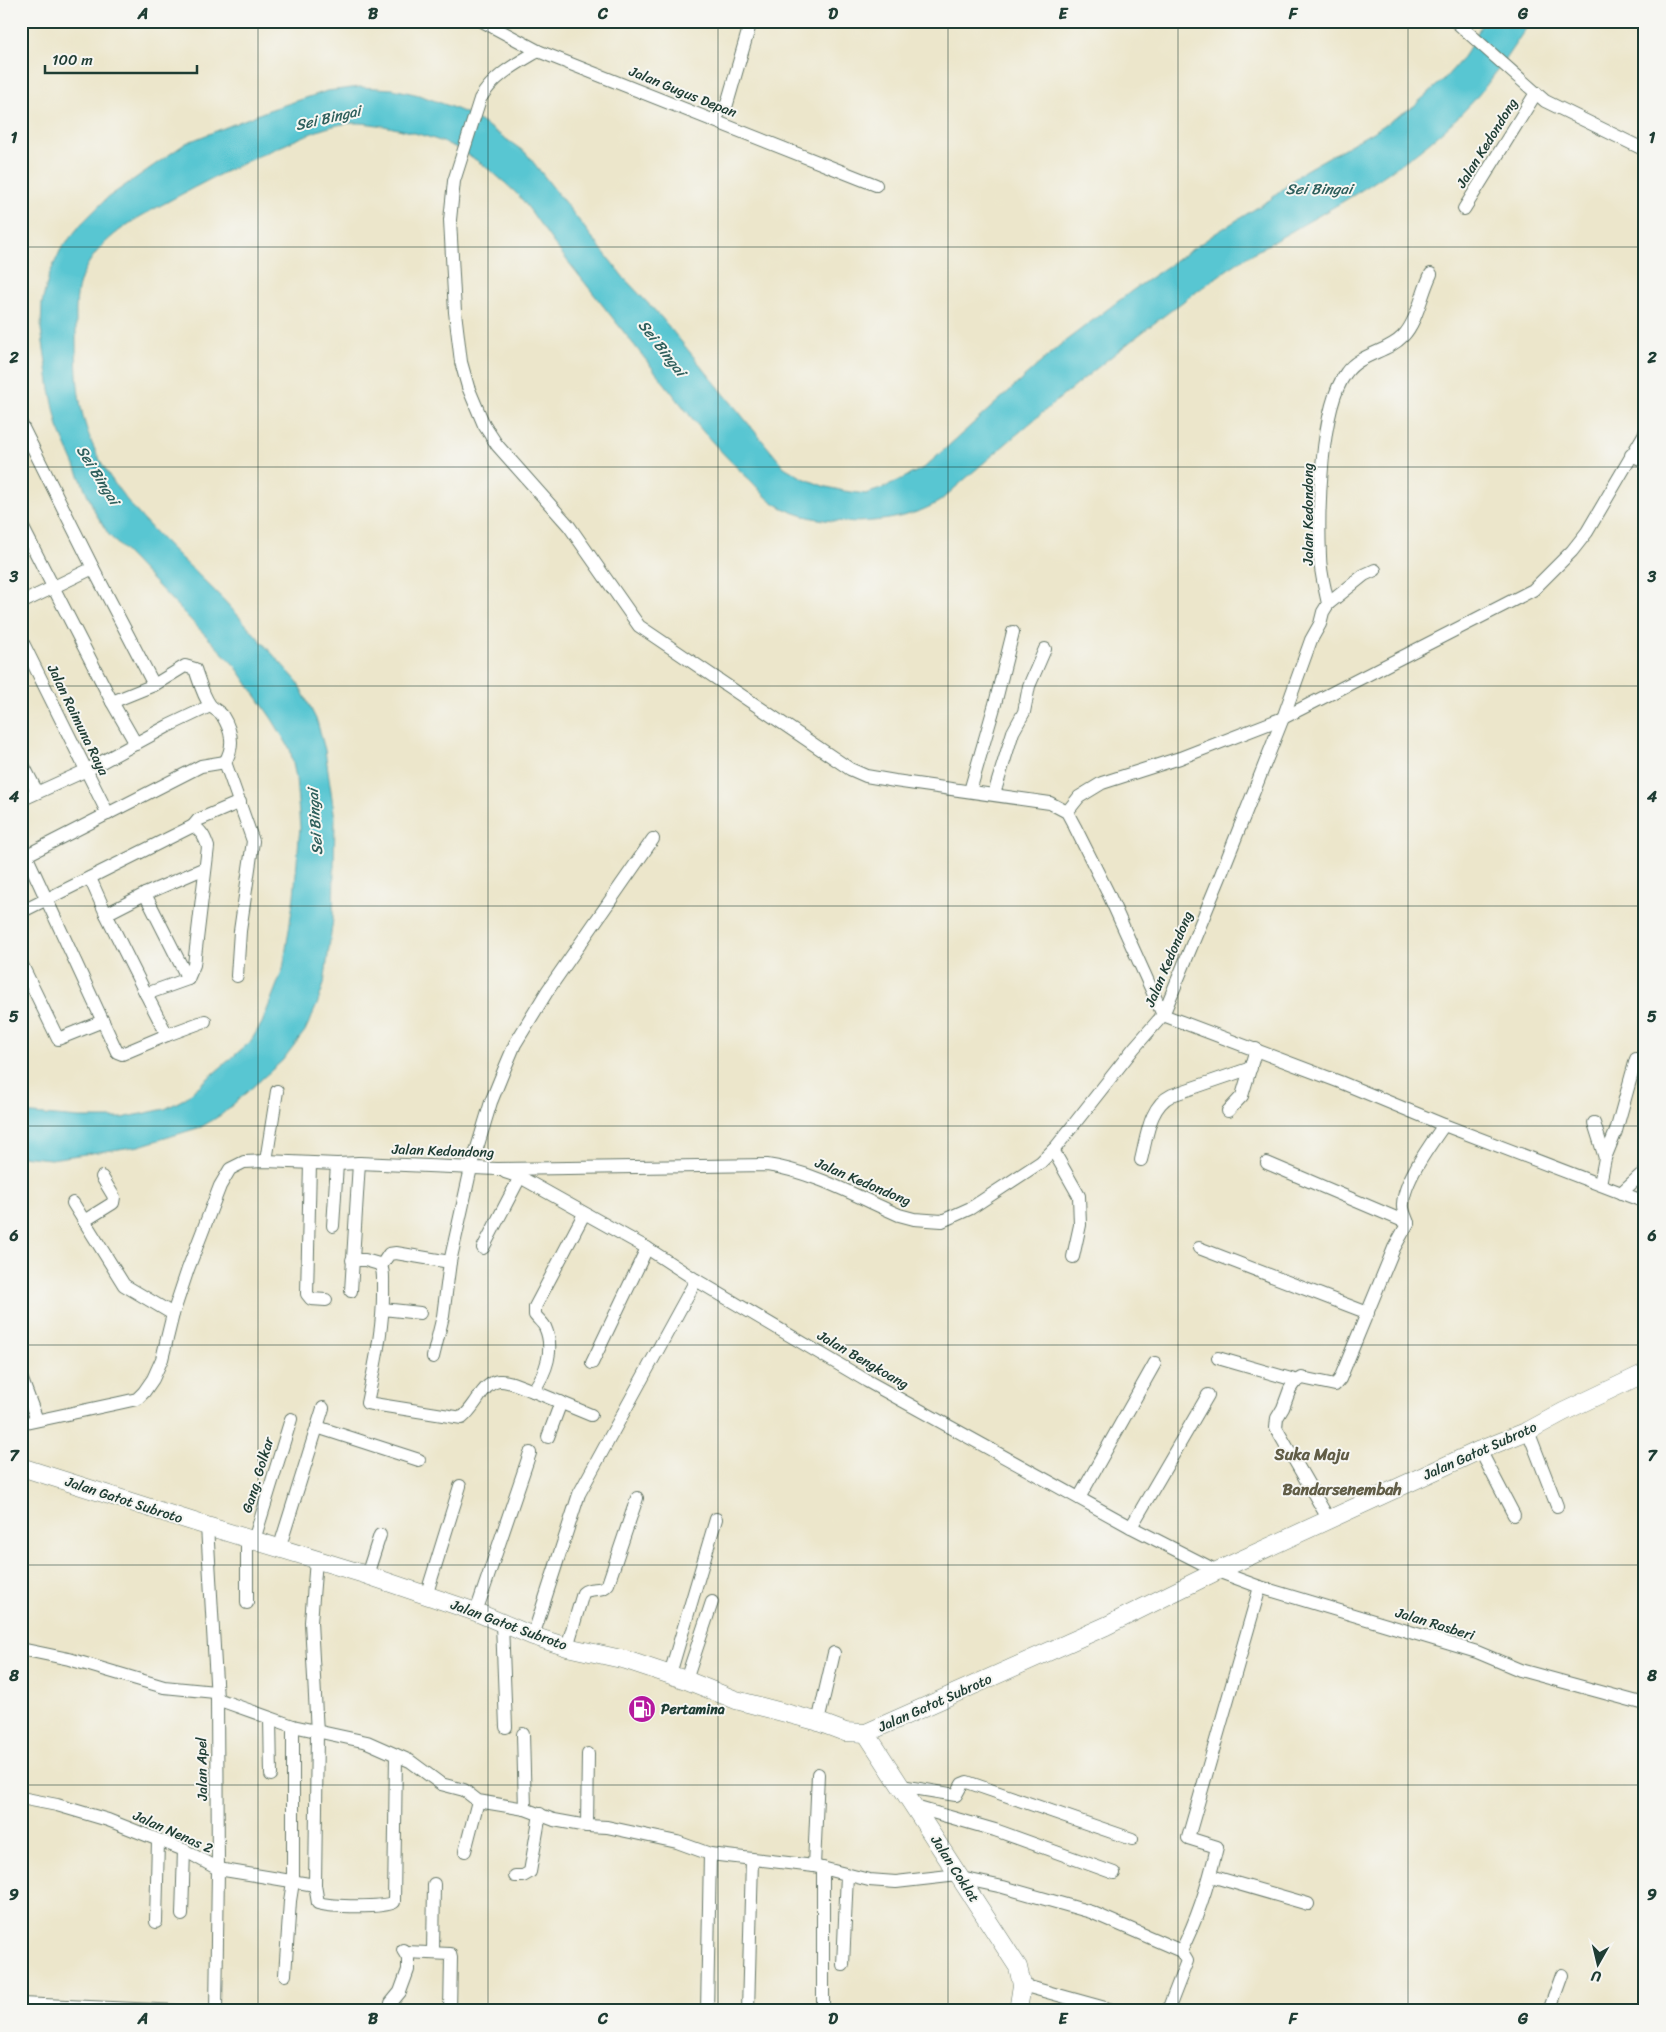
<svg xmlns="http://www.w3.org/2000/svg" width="1666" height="2032" font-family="Sriracha,sans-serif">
	<rect width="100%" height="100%" fill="#f6f6f2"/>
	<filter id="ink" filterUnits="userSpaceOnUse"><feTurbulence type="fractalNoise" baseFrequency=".02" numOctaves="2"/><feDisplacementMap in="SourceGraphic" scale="10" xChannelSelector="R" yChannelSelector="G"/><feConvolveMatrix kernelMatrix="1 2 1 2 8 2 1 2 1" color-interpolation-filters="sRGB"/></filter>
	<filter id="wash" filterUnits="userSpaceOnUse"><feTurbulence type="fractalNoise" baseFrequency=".0096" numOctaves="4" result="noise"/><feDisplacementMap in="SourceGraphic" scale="20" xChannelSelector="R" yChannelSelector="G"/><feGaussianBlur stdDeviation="1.12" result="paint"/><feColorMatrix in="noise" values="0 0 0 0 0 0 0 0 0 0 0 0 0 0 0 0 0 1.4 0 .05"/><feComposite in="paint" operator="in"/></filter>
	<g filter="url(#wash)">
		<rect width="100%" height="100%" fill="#ece6cb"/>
		<!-- water -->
		<path fill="#59c6d2" stroke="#3c8283" d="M1483,21H1531C1510,51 1490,85 1464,111C1418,157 1361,192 1304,224C1279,239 1253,252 1228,269C1127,340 1033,419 940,501C900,527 815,530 774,503C766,498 759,489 752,482C729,460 707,438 688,413C647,362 607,310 566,259C549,239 536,216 519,196C503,180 483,164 464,152C442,138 385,124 359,123C333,122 307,135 284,145C235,165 189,190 143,215C117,230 89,252 80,282C75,297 76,313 76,328C76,362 76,398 87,430C108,495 171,547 218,594C245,622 270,652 297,681L317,721L325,750L335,819L333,919L324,984L317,1005L305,1031L282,1061L221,1115L201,1127L139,1146L51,1159L21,1156V1113L79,1118H122L165,1109L184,1099L250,1042L262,1023L283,969L294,896L300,827L296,778L290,749L272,719L236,667L109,535L96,514L58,427L50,389L41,329L42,303L49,275L61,249L82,223L107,198L186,143L269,110L327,91L360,87L393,89L419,95L449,106L470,115L489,127L526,153L624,278L661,317L784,467L803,478L823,486L844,491L866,494L886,487L925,467L1060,345L1133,290L1216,233L1271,199L1304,171L1378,129L1414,106L1446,77L1461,60L1473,42Z"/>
	</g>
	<g filter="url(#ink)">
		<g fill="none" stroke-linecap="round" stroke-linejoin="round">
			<!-- street casing -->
			<g stroke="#677869" stroke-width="14">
				<g id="street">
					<path d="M482,21L538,51L876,185"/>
					<path d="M1455,21L1545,101L1645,150"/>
					<path d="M538,51C516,64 493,76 480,99L454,181L450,220L455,312L461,362L468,387L484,425L497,445L569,526L639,626L850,769L866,776L895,781L1050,803L1067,812L1075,827L1108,893L1163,1015L1340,1082L1444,1125L1645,1202"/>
					<path d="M713,120L727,104L751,21"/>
					<path d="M1464,209L1536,93"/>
					<path d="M21,424L93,568L154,685"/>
					<path d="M1631,455L1645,461"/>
					<path d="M21,524L112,702L136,744"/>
					<path d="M21,603L93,568"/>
					<path d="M1328,604L1364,575L1375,570"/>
					<path d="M21,639L108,814"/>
					<path d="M112,702L154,685L185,666L195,669C199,680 203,696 210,705C213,709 219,711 222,715C232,731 235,746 225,762L253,841L240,931L237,976"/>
					<path d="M21,761L37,792"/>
					<path d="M970,791L995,704L1013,632"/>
					<path d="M994,794L1013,732L1024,712L1029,686L1045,649"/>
					<path d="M21,800L87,770L168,726L210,706"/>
					<path d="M1067,812L1079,797L1102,783L1180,758L1283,718L1533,590L1572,551L1587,532L1645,433"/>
					<path d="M26,855L117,1052L122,1054L167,1035L146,994L188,979L194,965L208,847C205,838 202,831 193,826"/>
					<path d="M21,858L201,766L225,762"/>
					<path d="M90,878L106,914L146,994"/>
					<path d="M145,894L188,979"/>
					<path d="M21,912L193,826L198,820L240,802"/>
					<path d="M106,914L145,894L205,868"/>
					<path d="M21,963L58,1039L103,1021"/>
					<path d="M167,1035L205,1021"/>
					<path d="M1228,1111L1242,1096L1256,1049"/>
					<path d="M1594,1123L1605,1158"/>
					<path d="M1053,1150L1079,1196L1080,1225L1073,1257"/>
					<path d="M1141,1160C1147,1137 1149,1106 1172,1095L1251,1068"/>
					<path d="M266,1161L277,1091"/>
					<path d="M310,1163L307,1294L311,1299L326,1300"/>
					<path d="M1267,1163L1408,1223"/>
					<path d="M505,1172L520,1177L647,1248L696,1280L867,1381L1131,1527L1217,1571L1260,1587L1477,1652L1520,1670L1645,1704"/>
					<path d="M1600,1184L1605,1158L1616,1131L1636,1059"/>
					<path d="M1621,1193L1645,1171"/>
					<path d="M73,1203L124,1285L173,1314"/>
					<path d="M84,1221L113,1203L114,1197L102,1177"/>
					<path d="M333,1226L337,1164"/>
					<path d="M483,1248L520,1177"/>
					<path d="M1199,1248L1368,1313"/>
					<path d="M352,1260H365L379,1264C384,1269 383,1278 383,1286C384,1326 375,1364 367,1403L462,1418C469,1412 472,1407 477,1400C494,1371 507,1381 533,1391C546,1373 555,1349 545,1327C543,1323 538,1319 535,1315V1307L584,1214"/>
					<path d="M381,1266L389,1254L396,1253L450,1262"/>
					<path d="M351,1291L359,1163"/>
					<path d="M383,1309L420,1313"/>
					<path d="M433,1357L443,1316L450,1262L471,1168L491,1102L504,1070L515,1044L548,990L653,839"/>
					<path d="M1218,1358L1298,1381"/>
					<path d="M592,1363L647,1248"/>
					<path d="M21,1377L37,1420"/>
					<path d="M533,1391L591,1415"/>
					<path d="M21,1424L119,1403L137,1399L144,1392L153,1379L162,1359L173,1314L188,1269L220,1186L230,1169L244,1162L266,1161L337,1164L359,1163L497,1169L767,1165C811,1171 858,1197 899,1215L914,1219L942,1221L971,1208L1041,1162L1056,1147L1134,1048L1163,1015L1220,877L1283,718L1311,640L1320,624L1323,612L1328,604C1325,588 1320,572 1320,556C1318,512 1320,408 1346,373C1360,353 1387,353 1403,336C1417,322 1422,292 1431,274"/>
					<path d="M317,1427L419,1460"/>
					<path d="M1528,1431L1557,1506"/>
					<path d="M548,1437L561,1402"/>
					<path d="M1480,1450L1514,1515"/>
					<path d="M1079,1498L1155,1363"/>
					<path d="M1329,1520L1276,1428L1277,1418L1283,1408L1290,1389L1294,1383L1302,1378L1335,1385L1340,1379L1394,1248L1408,1223C1406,1217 1402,1210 1403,1204C1404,1180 1431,1144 1444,1125"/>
					<path d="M207,1526L217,1699L218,1869L216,2011"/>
					<path d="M1131,1527L1208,1395"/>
					<path d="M254,1540L291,1419"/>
					<path d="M279,1549L323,1408"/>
					<path d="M316,1560L311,1622L317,1733L315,1885L318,1903C331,1907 384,1908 394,1902L396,1755"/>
					<path d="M367,1575L380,1535"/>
					<path d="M426,1596L460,1486"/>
					<path d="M247,1603V1538"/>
					<path d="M476,1612L530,1453"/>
					<path d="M502,1624L506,1727"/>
					<path d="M533,1636L579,1494L696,1280"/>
					<path d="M567,1647L583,1593C591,1586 601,1593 608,1584L637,1498"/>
					<path d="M21,1649L69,1659L164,1687L215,1692"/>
					<path d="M670,1674L716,1519"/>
					<path d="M686,1680L712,1602"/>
					<path d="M217,1699L293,1726L367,1742L410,1761L441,1784L464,1790L478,1801L525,1809L554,1820L587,1826L607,1827L677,1842L710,1854L814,1866L869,1880L896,1882L958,1875"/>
					<path d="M270,1718L271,1775"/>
					<path d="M818,1722L834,1653"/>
					<path d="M523,1734L525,1809"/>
					<path d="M901,1786L956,1795L962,1784L967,1782L1132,1839"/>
					<path d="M21,1798L57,1805L108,1820L184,1850L218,1869L315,1885"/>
					<path d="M915,1807L995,1830L1114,1873"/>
					<path d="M587,1826L588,1754"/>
					<path d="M465,1851L478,1801"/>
					<path d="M814,1866L818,1774"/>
					<path d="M823,1868V2011"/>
					<path d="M515,1876H523L530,1872L540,1814"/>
					<path d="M1211,1876L1308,1904"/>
					<path d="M961,1878L1003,1887L1091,1912L1181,1951L1187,1961L1168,2010"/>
					<path d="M182,1915L184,1850"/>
					<path d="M156,1922L158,1841"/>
					<path d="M1181,1951C1198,1918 1209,1882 1217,1847L1188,1838L1260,1587"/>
					<path d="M406,1952L450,1954L451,1958L450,2011"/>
					<path d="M433,1952L434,1884"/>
					<path d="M843,1965L847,1875"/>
					<path d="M285,1975L290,1901L293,1882V1726"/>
					<path d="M1022,1985L1116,2011"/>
					<path d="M21,2004L180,2011"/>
					<path d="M390,2011L391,2003L400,1992L408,1970V1958L403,1950"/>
					<path d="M707,2011L710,1854"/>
					<path d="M748,2011L752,1860"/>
					<path d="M1549,2011L1562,1975"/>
				</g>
			</g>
			<!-- secondary casing -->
			<g stroke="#677869" stroke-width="19">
				<g id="secondary">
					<path d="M21,1467L207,1526L367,1575L476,1612L533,1636L567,1647L626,1660L686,1680L736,1700L816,1721L845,1732L866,1733L1106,1626L1217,1571L1480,1450L1528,1431L1563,1412L1645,1373"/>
					<path d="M866,1733L1018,1967L1022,1985L1018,2011"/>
				</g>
			</g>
			<!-- street -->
			<use href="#street" stroke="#fff" stroke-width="12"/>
			<!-- secondary -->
			<use href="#secondary" stroke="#fff" stroke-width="18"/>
		</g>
	</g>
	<!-- grid -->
	<path fill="none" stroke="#1f3d34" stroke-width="1" stroke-opacity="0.55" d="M258,21V2011M488,21V2011M718,21V2011M948,21V2011M1178,21V2011M1408,21V2011M21,247H1645M21,467H1645M21,686H1645M21,906H1645M21,1126H1645M21,1345H1645M21,1565H1645M21,1785H1645"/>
	<!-- icons -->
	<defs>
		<g id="fuel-disc" transform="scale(1.4375)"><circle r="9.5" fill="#b5179e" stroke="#f6f6f2"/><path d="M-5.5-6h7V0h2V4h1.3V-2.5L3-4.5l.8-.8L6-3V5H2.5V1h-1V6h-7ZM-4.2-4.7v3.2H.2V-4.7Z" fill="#fff"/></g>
	</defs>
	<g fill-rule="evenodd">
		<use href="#fuel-disc" x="642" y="1709"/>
	</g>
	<g text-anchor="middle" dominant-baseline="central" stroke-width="4" stroke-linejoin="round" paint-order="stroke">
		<!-- street labels -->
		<g font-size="14" fill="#1f3d34" stroke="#f6f6f2">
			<text transform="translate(683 92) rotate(22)">Jalan Gugus Depan</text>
			<text transform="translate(1487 143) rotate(-58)">Jalan Kedondong</text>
			<text transform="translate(1308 514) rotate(-90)">Jalan Kedondong</text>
			<text transform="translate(78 720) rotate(64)">Jalan Raimuna Raya</text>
			<text transform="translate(1169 959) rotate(-67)">Jalan Kedondong</text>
			<text transform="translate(443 1151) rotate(2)">Jalan Kedondong</text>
			<text transform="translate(863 1182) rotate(23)">Jalan Kedondong</text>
			<text transform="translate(863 1360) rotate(30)">Jalan Bengkoang</text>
			<text transform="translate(1480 1451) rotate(-24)">Jalan Gatot Subroto</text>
			<text transform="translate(258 1475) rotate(-73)">Gang. Golkar</text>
			<text transform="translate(124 1500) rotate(18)">Jalan Gatot Subroto</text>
			<text transform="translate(1435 1624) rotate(17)">Jalan Rasberi</text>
			<text transform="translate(509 1625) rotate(20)">Jalan Gatot Subroto</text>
			<text transform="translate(935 1703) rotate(-24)">Jalan Gatot Subroto</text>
			<text transform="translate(202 1769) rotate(-91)">Jalan Apel</text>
			<text transform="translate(173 1832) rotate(24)">Jalan Nenas 2</text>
			<text transform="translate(955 1869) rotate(57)">Jalan Coklat</text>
		</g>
		<!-- poi labels -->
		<g font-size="14" font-weight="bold" fill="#1f3d34" stroke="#f6f6f2" text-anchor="start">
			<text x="661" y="1709">Pertamina</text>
		</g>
		<!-- water labels -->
		<g font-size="15" font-style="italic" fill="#2e5f5c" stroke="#f6f6f2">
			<text transform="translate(328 118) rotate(-13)">Sei Bingai</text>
			<text x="1319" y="189">Sei Bingai</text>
			<text transform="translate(662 348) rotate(52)">Sei Bingai</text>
			<text transform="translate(98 475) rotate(58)">Sei Bingai</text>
			<text transform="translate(315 822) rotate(-94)">Sei Bingai</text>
		</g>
		<!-- quarter labels -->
		<g font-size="16" font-weight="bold" fill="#615d47" stroke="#f6f6f2">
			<text x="1312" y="1454">Suka Maju</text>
			<text x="1342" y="1489">Bandarsenembah</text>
		</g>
	</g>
	<!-- margin -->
	<rect width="1666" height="2032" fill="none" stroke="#f6f6f2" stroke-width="55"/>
	<!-- north arrow -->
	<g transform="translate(1598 1964) rotate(188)" stroke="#f6f6f2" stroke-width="4" paint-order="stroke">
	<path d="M0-4L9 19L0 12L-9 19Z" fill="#1f3d34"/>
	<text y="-8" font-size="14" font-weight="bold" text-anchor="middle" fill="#1f3d34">U</text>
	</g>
	<!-- scale -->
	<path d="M45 65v8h152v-8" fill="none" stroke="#1f3d34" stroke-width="2.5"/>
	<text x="52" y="65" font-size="15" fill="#1f3d34" stroke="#f6f6f2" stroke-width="4" paint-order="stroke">100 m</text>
	<rect x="28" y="28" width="1610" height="1976" fill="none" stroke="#1f3d34" stroke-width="2"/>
	<g font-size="16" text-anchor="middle" font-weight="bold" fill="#1f3d34">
		<text x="143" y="19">A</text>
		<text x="373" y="19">B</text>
		<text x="603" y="19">C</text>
		<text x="833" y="19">D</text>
		<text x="1063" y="19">E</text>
		<text x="1293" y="19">F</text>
		<text x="1523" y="19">G</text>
		<text x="14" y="143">1</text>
		<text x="1652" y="143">1</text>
		<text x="14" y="363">2</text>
		<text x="1652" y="363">2</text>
		<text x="14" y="582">3</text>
		<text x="1652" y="582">3</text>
		<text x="14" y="802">4</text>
		<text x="1652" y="802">4</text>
		<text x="14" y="1022">5</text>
		<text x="1652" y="1022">5</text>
		<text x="14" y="1241">6</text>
		<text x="1652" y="1241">6</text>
		<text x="14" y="1461">7</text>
		<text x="1652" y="1461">7</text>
		<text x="14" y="1681">8</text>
		<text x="1652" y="1681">8</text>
		<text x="14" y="1900">9</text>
		<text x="1652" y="1900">9</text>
		<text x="143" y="2024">A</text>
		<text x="373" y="2024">B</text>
		<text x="603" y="2024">C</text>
		<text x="833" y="2024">D</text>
		<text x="1063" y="2024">E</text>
		<text x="1293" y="2024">F</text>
		<text x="1523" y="2024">G</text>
	</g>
</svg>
